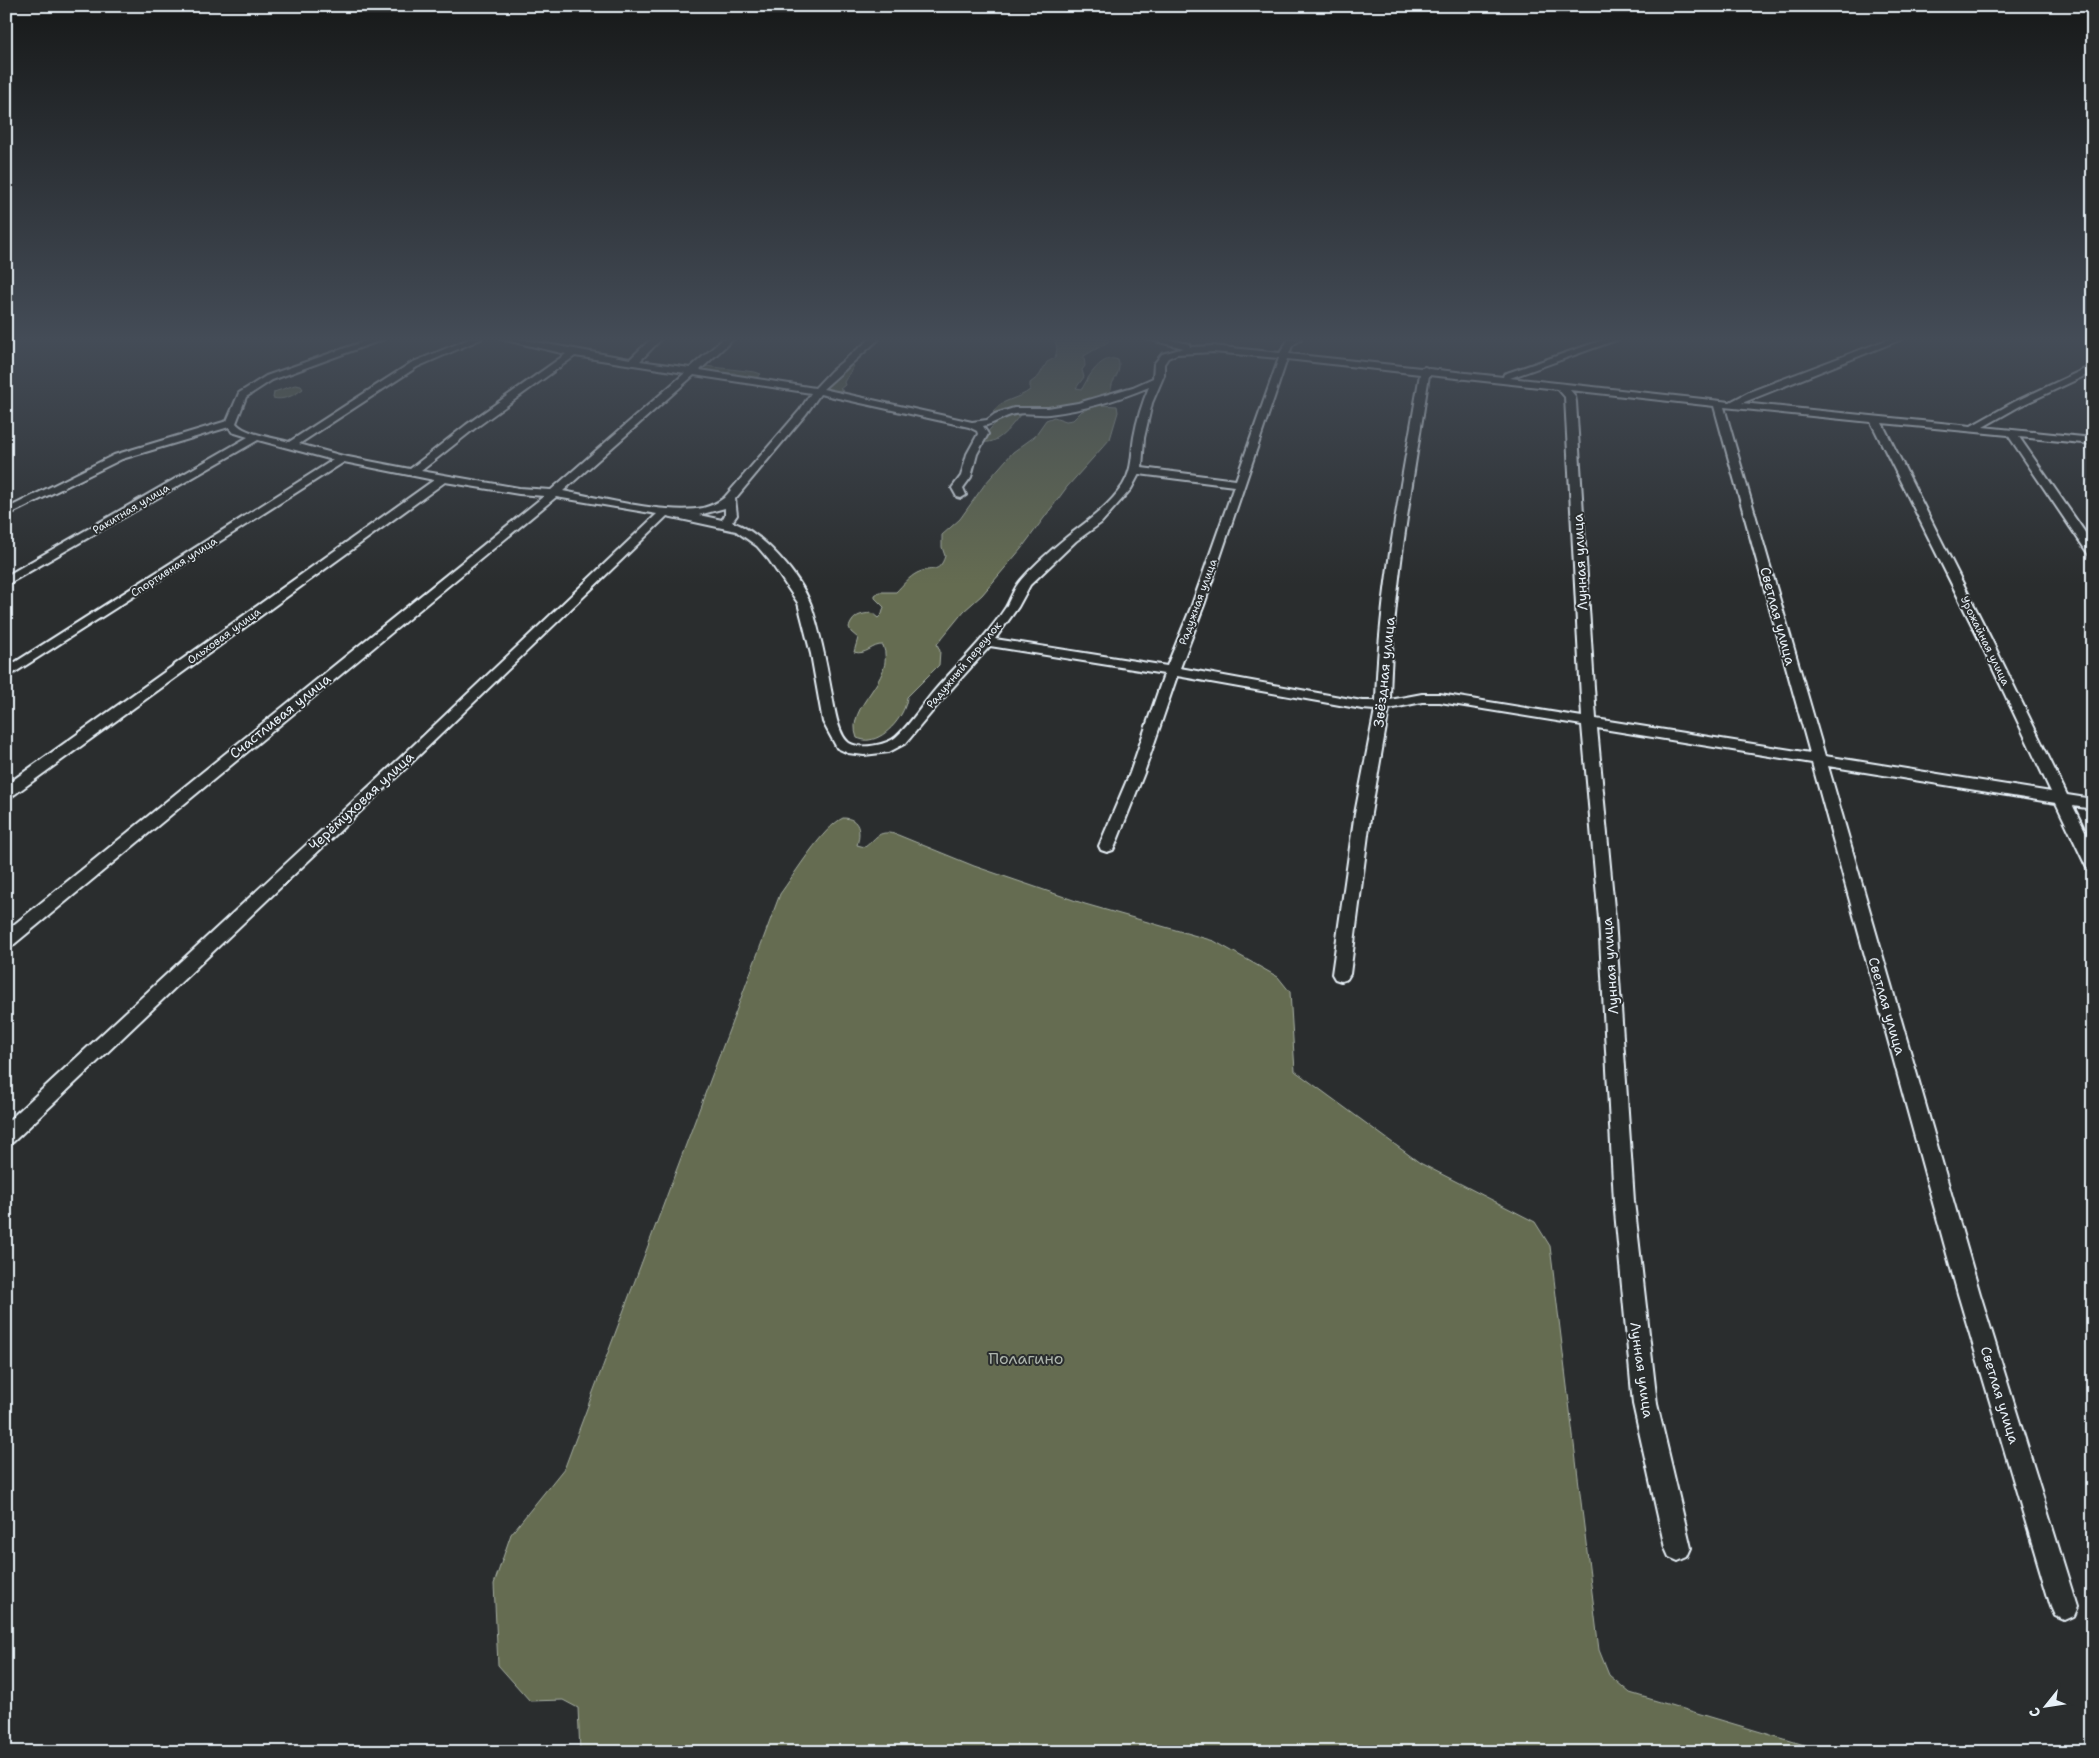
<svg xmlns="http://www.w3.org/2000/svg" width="2099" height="1758" font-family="'Shantell Sans',sans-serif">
	<rect width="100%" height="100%" fill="#2a2d2e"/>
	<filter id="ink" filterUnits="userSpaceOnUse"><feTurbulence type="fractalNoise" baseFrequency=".02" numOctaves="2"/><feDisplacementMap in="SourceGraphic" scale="10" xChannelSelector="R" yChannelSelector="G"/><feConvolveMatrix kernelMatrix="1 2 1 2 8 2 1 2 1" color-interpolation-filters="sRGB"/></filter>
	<g filter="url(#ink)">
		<!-- green -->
		<g fill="#656c51" stroke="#a6aea4">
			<path d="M1055,339H1109L1108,342L1084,356L1085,366L1082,370L1084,377L1076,388L1082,389C1088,377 1102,353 1118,360C1121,368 1117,376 1113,382C1111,386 1112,390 1108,393C1096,405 1072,398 1060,408L997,414L993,412C999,400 1019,399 1030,390V383L1039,376L1047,362L1055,358L1057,349Z"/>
			<path d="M851,364L854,366L844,382L845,385L840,389L844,391H823V387L847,365Z"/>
			<path d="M705,366L755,372L761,374C755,381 745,377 737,376L735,373H721L700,370L702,367Z"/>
			<path d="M295,385L301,386L303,389C295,395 283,401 273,398L274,392Z"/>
			<path d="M1099,405L1117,406L1118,412L1110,439L1067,487L1021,549L982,595L964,611L937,644L940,651L939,665L907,697C906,714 887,738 869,740C866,741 860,739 857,738C844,705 897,682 883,645C872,644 866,656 854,652L858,638L851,632L849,627C854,615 860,614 872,613L878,618L882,614L884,607L875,598V595L879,592H896C903,585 909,577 917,573C931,566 939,575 945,556L942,547V535L960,519L985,484L1013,452L1034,437L1046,420L1054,417L1066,421L1073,420L1082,411Z"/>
			<path d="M1017,413L1020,415C1011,426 999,444 984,442L983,440C992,424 999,418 1017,413Z"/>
			<path d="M843,818C860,818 861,832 857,845L865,847C878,837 878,829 898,835L974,866L1085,904L1214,941L1278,977L1290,992L1295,1071L1420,1163L1535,1222L1550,1246L1599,1650L1609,1675L1630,1693L1828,1752H580L578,1708L563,1700L530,1701L498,1665L494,1584L511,1534L565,1467L780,894C794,875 823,827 843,818Z"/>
		</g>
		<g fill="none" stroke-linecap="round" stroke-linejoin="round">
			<!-- street casing -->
			<g stroke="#e8f1f8" stroke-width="4">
				<path id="street" d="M371,339H384L272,380L246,397L236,423C244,434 275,438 289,442L411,363L469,339H481L417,367L299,444L343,456L410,469L466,425L566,354L501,339H519L630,359L651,339H661L640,361L690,368L723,339H733L700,370L815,388L831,371L870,339H879L823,389L972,422L987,420L995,414L1014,408H1048L1078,403L1133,387L1153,378L1154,364L1162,354L1184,348L1147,339H1166L1189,344L1190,347L1213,346L1280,353L1288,340L1301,339L1292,346L1289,354L1421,368L1425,367L1429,369L1503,377L1504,374L1606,339H1619L1510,378L1730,402L1749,392L1889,339H1902L1742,403L1971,426L2014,402L2093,365V372L2020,406L1983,427L2093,438V444L2019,437L2093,544V556L2089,555L2008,435L1882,423L1990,637L2067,795L2093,799V809L2073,806L2093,847V870L2087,868L2085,864L2056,803L1828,766L1980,1294L2077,1607L2073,1616L2064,1620L2055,1616L2051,1607L1958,1294L1812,763L1597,728L1615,919L1634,1201L1657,1404L1691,1548L1687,1557L1678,1561L1669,1557L1665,1548L1633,1404L1614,1201L1599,919L1582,725L1440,702H1422L1389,709L1370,819L1350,974L1347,979L1341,981L1335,979L1332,974L1354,819L1375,710L1362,709L1177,676L1144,773L1115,846L1113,850L1107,852L1101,850L1099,846L1130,773L1164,674L990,646L946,695L906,743L889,752L864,755L848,753L837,748L823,722L811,654L798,603L769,560L757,546L736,531L667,516L409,765L13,1142L6,1145V1123L399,759L657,514L556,497L12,946L6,947V931L544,496L519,494L445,482L11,797L6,798V785L434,480L344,462L6,678V668L333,460L258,440L6,585V576L248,437L232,432L229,427L122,459L6,516V509L114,455L227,421L239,393L266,376ZM1213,352L1279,358L1236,480L1142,468L1144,438L1152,403L1164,375V364L1168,358L1177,354ZM575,356L685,373L551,490L519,488L421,471L474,429ZM1287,359L1420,374C1402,482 1379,592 1376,701H1362L1180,668L1204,605ZM694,375L811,393L800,410L724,498C717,503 711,506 703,508C666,515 601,498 563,491ZM1429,375L1558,389L1565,397L1582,717L1440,694H1422L1390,700C1392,591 1413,482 1429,375ZM1149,387C1142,403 1137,420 1134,437C1131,455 1133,469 1123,485C1109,506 1088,521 1068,536C1052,549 1034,565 1021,580C1014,588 1011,598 1006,607C986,638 959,663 935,690C922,705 911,724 896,737C887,745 860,750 849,743C837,734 834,704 831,690C826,661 820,633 811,605C800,575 762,532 732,522L737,515L735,499L806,414L820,394L969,427L977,431L978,434L967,454L961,476L952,488L957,497L961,498L966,495L963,488L971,477L977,454L988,434L983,426C995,424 1003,416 1015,414C1026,412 1038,415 1049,414C1083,410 1118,400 1149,387ZM1570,390L1714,406L1810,753L1596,719L1576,402L1575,396ZM1724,407L1871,422L1978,637L2051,792L1825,756ZM1139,474L1234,486L1192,605L1167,666L995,639L1018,607L1030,585L1076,541L1101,523L1131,489ZM725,508V515L722,520L699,515Z"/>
			</g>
			<!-- street -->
			<use href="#street" fill="#2a2d2e" fill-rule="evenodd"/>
		</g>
	</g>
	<!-- sky -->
	<linearGradient id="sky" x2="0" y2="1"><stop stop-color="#171919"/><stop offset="0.58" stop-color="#444c57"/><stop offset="1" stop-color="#444c57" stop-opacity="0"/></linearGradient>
	<rect width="2099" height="585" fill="url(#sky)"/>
	<g text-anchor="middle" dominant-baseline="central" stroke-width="4" stroke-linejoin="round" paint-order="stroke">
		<!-- far-street labels -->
		<g font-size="11" fill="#e8f1f8" stroke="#2a2d2e">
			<text transform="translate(131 509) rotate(-31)">Ракитная улица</text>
			<text transform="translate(174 567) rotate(-33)">Спортивная улица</text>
			<text transform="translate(1198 602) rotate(-70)">Радужная улица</text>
			<text transform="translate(224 636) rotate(-36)">Ольховая улица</text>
			<text transform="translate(1985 641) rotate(64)">Урожайная улица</text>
			<text transform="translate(964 665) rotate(-50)">Радужный переулок</text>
		</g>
		<!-- street labels -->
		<g font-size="14" fill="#e8f1f8" stroke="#2a2d2e">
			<text transform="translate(1580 562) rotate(-93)">Лунная улица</text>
			<text transform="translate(1778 616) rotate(75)">Светлая улица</text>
			<text transform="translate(1384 672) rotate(-84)">Звёздная улица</text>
			<text transform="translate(280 716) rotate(-39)">Счастливая улица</text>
			<text transform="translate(361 801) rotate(-43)">Черёмуховая улица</text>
			<text transform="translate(1610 966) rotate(-94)">Лунная улица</text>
			<text transform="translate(1887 1006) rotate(74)">Светлая улица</text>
			<text transform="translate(1642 1370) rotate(82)">Лунная улица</text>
			<text transform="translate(2000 1395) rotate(73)">Светлая улица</text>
		</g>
		<!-- near-park labels -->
		<g font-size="16" fill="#adb5ad" stroke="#2a2d2e">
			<text x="1026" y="1358">Полагино</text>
		</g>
	</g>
	<!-- margin -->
	<rect width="2099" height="1758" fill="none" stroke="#2a2d2e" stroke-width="25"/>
	<rect x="12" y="12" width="2074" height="1733" fill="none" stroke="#e8f1f8" stroke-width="2" filter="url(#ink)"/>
	<!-- north arrow -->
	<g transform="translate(2046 1706) rotate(240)" stroke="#2a2d2e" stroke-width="4" paint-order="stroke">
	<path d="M0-4L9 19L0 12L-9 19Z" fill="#e8f1f8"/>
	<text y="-8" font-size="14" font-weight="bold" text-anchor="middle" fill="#e8f1f8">С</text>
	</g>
</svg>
